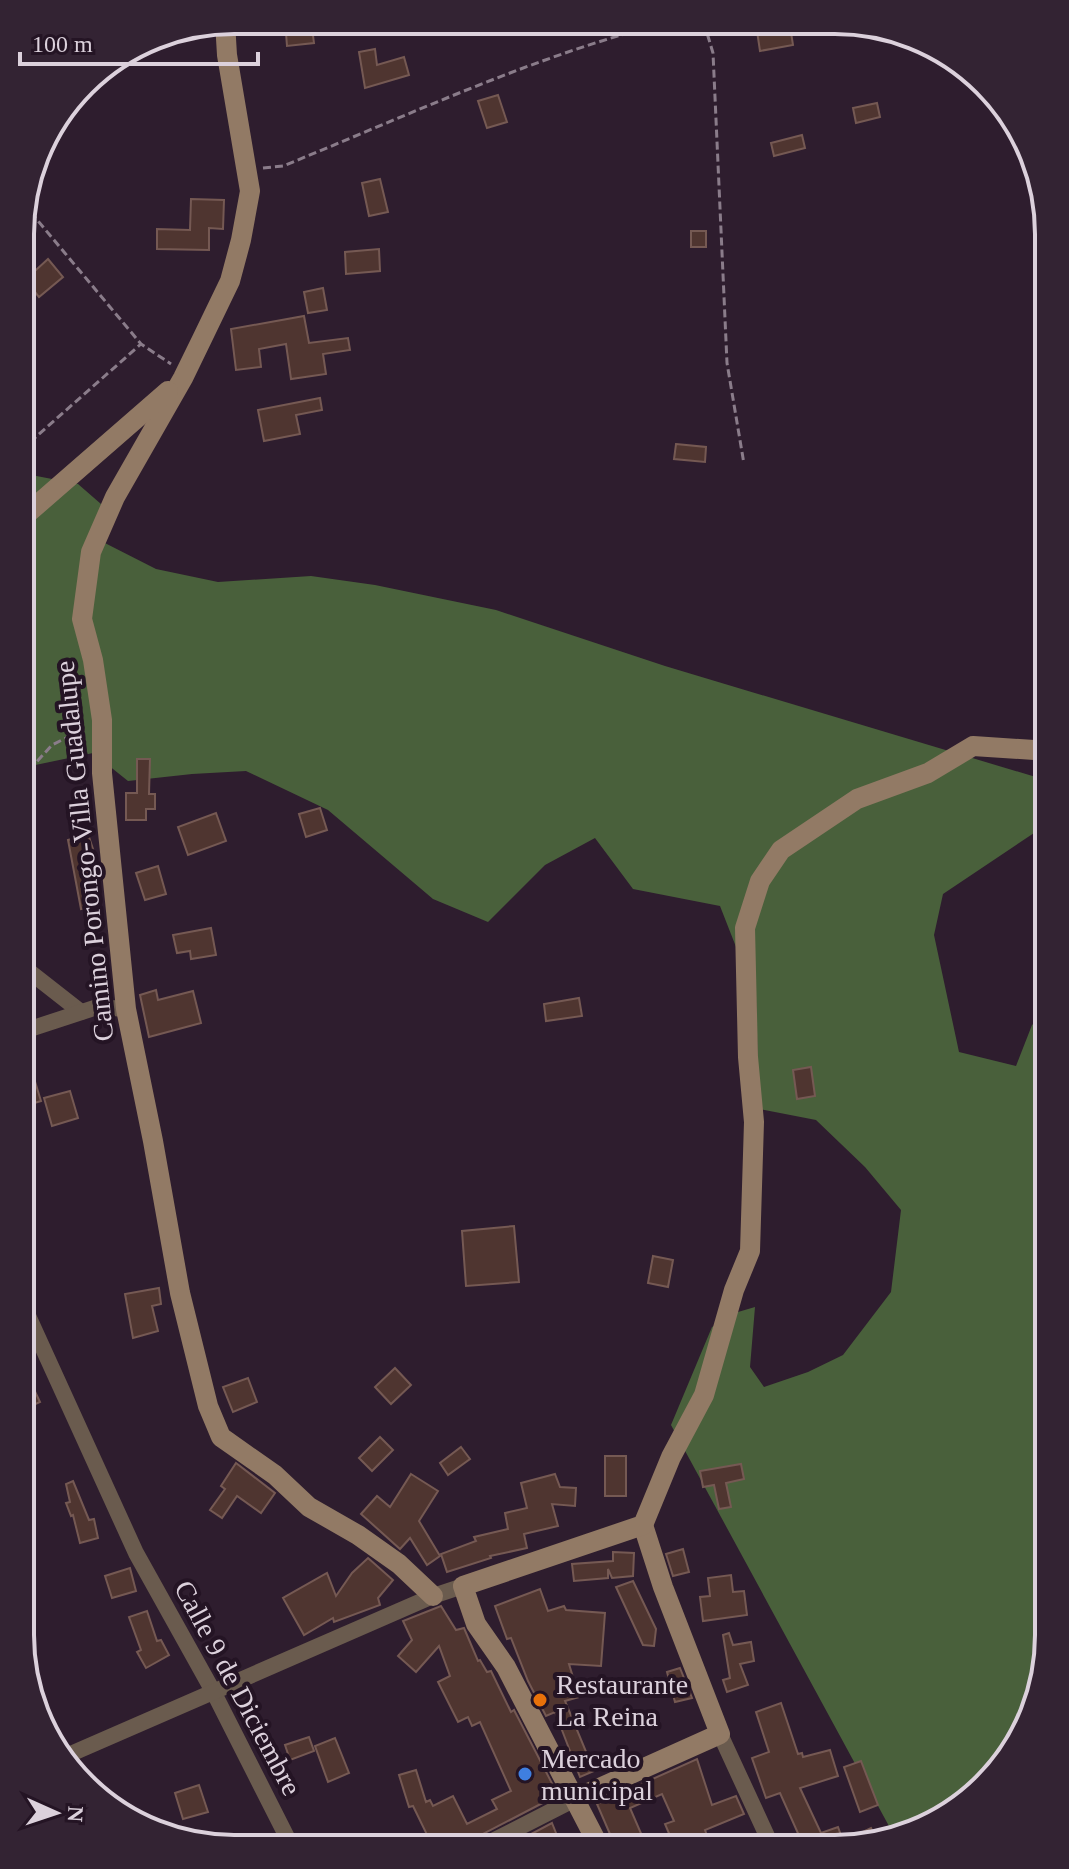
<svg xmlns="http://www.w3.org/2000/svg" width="1069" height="1869" font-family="Georgia,serif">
	<rect width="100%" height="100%" fill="#2e1d2e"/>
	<!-- forest -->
	<path fill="#49603b" d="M21,473L78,484L101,504L99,540L156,569L218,582L311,576L375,585L496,610L665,666L1049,781V823L943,894L934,935L959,1052L1016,1066L1032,1025L1049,1011V1649L1005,1765L904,1837L896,1839L671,1425L712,1327L738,1312L755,1307L750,1367L764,1387L808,1372L843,1355L891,1292L901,1210L865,1167L816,1120L759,1109L756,998L720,906L633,889L595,838L545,865L488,922L433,899L328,810L246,771L192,774L128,781L93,753L21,768Z"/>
	<!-- building -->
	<g fill="#4f3530" stroke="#755953" stroke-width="2">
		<path d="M285,20H311L314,43L287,46Z"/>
		<path d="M790,26L793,45L760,51L757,31Z"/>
		<path d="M375,49L377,65L404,57L409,75L365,88L359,52Z"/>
		<path d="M498,95L507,122L487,128L478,101Z"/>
		<path d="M877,103L880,117L856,123L853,108Z"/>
		<path d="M802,135L805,148L774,156L771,143Z"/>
		<path d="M380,179L388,212L369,216L362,183Z"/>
		<path d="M191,199L224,200L223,229L209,228V250L157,249V229L190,230Z"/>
		<rect x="691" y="231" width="15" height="16"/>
		<path d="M379,249L380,271L346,274L345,252Z"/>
		<path d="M48,259L63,277L39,297L25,280Z"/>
		<path d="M323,288L327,310L308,313L304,292Z"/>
		<path d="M304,316L309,343L348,338L350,350L323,354L326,374L291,379L286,344L259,349L261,367L236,370L231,329Z"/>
		<path d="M320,398L322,410L296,415L300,434L264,441L258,410Z"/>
		<path d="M676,444L706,447L705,462L674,459Z"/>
		<path d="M137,759H150L149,794H155V809H146V820H126V793H137Z"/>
		<path d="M320,808L327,830L306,837L299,814Z"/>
		<path d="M216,813L226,841L188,855L178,827Z"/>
		<path d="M88,834L93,849L90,850L99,906L81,909L68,840Z"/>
		<path d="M158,866L166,894L145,900L136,873Z"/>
		<path d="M211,928L216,955L191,959L190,951L177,953L173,935Z"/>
		<path d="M156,990L158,1000L193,991L201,1023L149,1037L140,995Z"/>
		<path d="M579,998L582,1016L546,1021L544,1004Z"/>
		<path d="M811,1067L815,1096L797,1099L793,1070Z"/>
		<path d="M33,1075L41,1101L21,1107V1079Z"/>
		<path d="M70,1091L78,1118L52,1126L44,1098Z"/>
		<path d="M514,1226L519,1282L466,1286L462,1231Z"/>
		<path d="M653,1256L673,1260L668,1287L648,1283Z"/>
		<path d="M159,1288L161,1304L152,1306L158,1331L133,1338L125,1294Z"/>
		<path d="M20,1360L40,1402L20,1411Z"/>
		<path d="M395,1368L411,1385L391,1404L375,1387Z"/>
		<path d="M248,1378L257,1402L233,1412L223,1387Z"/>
		<path d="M380,1437L393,1450L372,1471L359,1458Z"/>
		<path d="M461,1447L470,1459L448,1475L440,1463Z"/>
		<rect x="605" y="1456" width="21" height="40"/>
		<path d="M236,1463L275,1493L261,1513L237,1496L222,1518L210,1510L225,1489L221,1486Z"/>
		<path d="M741,1464L744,1479L726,1483L731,1507L719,1509L714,1485L703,1487L700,1471Z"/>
		<path d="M411,1474L438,1491L419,1521L440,1556L427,1565L410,1538L400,1549L361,1514L377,1496L390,1507Z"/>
		<path d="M555,1474L560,1487L576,1488L575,1506L552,1504L558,1526L524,1534L527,1548L490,1556L491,1558L447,1572L441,1554L476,1541L474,1537L508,1529L505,1513L527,1508L521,1483Z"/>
		<path d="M73,1481L89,1520L94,1519L98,1538L80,1543L73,1515L71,1516L66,1503L70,1502L66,1484Z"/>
		<path d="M683,1549L689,1572L673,1576L666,1554Z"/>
		<path d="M613,1552L634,1553L633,1576L612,1578L608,1569V1578L574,1581L572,1564L613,1561Z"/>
		<path d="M368,1558L393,1580L378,1598L380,1605L334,1622L333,1618L304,1635L283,1598L327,1573L336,1596L352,1573Z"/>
		<path d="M130,1568L136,1591L112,1598L105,1576Z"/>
		<path d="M731,1575L733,1592L744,1591L747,1615L703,1621L700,1597L710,1596L708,1578Z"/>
		<path d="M633,1581L656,1629L654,1646L643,1645L616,1587Z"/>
		<path d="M540,1589L548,1611L564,1606L566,1610L605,1613L601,1666L569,1664L579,1697L565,1701L594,1771L580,1777L555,1712L546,1716L528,1681L511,1638L507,1639L495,1606Z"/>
		<path d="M441,1606L456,1630L464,1628L478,1661L480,1660L487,1672L491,1671L511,1712L514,1710L558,1795L458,1847L452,1835L432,1845L413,1806L409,1807L399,1775L416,1770L426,1802L430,1800L433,1806L453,1796L467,1824L497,1809L492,1800L511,1791L480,1722L472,1726L468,1717L458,1722L438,1682L450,1676L439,1646L416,1672L398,1656L412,1640L403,1621Z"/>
		<path d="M147,1611L157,1641L161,1640L169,1655L146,1668L137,1652L141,1650L129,1617Z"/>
		<path d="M729,1633L733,1645L751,1642L754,1661L740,1664L748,1685L727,1692L723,1680L730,1678L723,1635Z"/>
		<path d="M680,1668L692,1698L675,1702L667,1672Z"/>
		<path d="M781,1703L798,1754L802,1753L803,1757L830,1750L838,1776L800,1788L821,1833L838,1827L843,1841L871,1828L877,1842L835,1849H805L780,1793L766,1798L752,1758L769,1752L756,1712Z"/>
		<path d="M309,1737L314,1751L290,1760L285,1745Z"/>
		<path d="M335,1738L349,1773L328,1782L315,1746Z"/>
		<path d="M697,1759L712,1805L736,1796L744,1814L705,1830L712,1849L648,1848L671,1838L665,1824L674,1821L662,1794L630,1808L646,1845L640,1848H616L597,1804Z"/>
		<path d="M861,1761L878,1805L860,1812L844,1767Z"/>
		<path d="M199,1785L208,1812L183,1819L175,1793Z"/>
		<path d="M552,1823L562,1848H521L518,1841Z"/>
	</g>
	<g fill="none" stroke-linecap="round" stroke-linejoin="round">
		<!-- path -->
		<g stroke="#8a7c8a" stroke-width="3" stroke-dasharray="8 4" stroke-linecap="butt">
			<path d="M704,23L713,53L727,363L744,464"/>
			<path d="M263,168L283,166C409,115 534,56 665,23"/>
			<path d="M23,203L141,344L171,364"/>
			<path d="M21,450L141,344"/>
			<path d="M21,779L52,745L84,729"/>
		</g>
		<!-- street -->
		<g stroke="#6a5b4e" stroke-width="16">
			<path d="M21,965L81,1012"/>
			<path d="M21,1032L97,1007L126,1009"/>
			<path d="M20,1298L136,1553L214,1693L292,1847"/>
			<path d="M720,1734L773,1849"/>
			<path d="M66,1756L433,1596L463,1586"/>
			<path d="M479,1848L575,1799"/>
		</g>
		<!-- secondary -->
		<g stroke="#927a65" stroke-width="20">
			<path d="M225,22L227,55L250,191L241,240L230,281L202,339L183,378L115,497L91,552L82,619L93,660L102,720V773L126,1009L153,1141L180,1293L208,1406L221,1437L275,1475L309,1507L358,1535L399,1564L433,1596"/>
			<path d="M21,519L168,391"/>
			<path d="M575,1799L720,1734L663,1587L643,1525"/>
			<path d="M600,1848L506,1667L476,1624L463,1586L643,1525L671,1457L704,1395L734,1290L750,1251L754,1122L748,1057L745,928L760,881L781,850L857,799L928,773L973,746L1049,751"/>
		</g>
	</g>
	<!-- markers -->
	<circle fill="#e8710a" stroke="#241424" stroke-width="3" cx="540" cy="1700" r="8"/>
	<circle fill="#3f7fe0" stroke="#241424" stroke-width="3" cx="525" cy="1774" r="8"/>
	<g text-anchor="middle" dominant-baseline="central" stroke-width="8" stroke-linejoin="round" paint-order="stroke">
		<!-- street labels -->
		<g font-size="28" fill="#dcd1dc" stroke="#241424">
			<text transform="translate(84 851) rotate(-96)">Camino Porongo-Villa Guadalupe</text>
			<text transform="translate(238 1688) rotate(62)">Calle 9 de Diciembre</text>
		</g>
		<!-- poi labels -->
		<g font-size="28" fill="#dcd1dc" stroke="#241424" text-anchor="start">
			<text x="556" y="1684">Restaurante<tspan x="556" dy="32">La Reina</tspan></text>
			<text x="541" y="1758">Mercado<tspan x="541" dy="32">municipal</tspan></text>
		</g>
	</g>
	<!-- crop -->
	<path d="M0 0H1069V1869H0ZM234 34H835A200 200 0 0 1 1035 234V1635A200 200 0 0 1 835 1835H234A200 200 0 0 1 34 1635V234A200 200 0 0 1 234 34Z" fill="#332333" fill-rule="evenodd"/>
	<path fill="none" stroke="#dcd1dc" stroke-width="4" d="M234 34H835A200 200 0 0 1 1035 234V1635A200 200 0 0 1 835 1835H234A200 200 0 0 1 34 1635V234A200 200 0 0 1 234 34Z"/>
	<!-- north arrow -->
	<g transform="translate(56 1813) rotate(93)" stroke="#241424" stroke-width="6" paint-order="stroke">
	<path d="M0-6L14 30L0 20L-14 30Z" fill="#dcd1dc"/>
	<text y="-12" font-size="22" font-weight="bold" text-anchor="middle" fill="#dcd1dc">N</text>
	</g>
	<!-- scale -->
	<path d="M20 52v12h238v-12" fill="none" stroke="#dcd1dc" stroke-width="4"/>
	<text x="32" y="52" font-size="24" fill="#dcd1dc" stroke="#241424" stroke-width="6" paint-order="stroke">100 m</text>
</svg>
